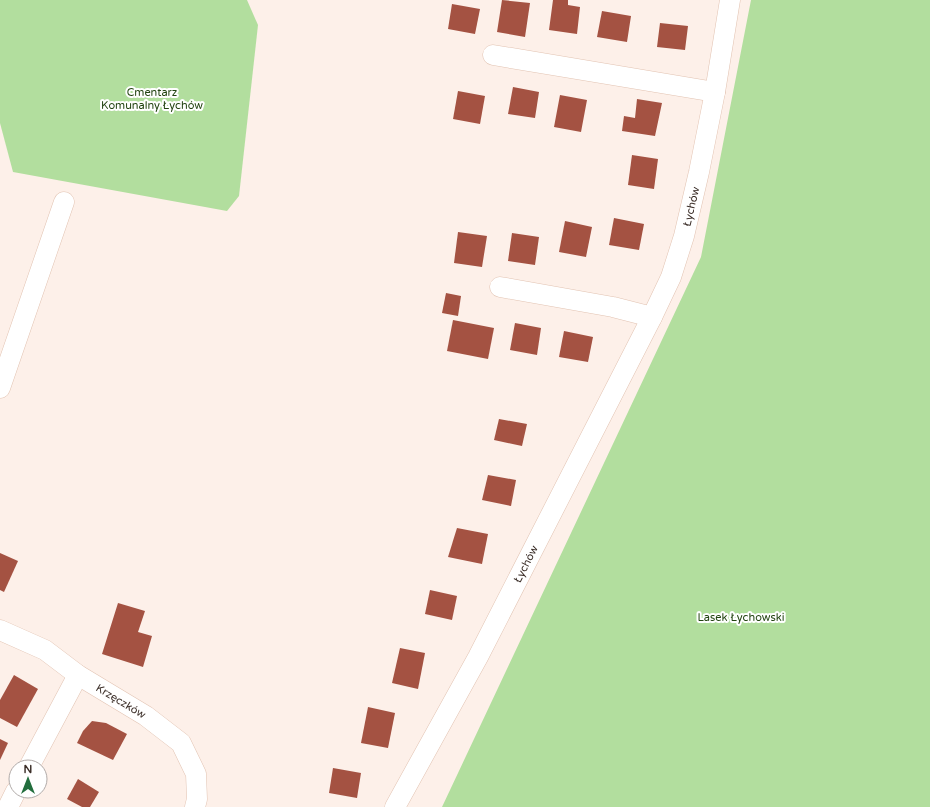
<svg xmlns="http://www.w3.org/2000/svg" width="930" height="807" font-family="'Varela Round',sans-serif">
	<rect width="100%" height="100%" fill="#fdf0e9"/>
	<!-- green -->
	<g fill="#b2de9e">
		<path d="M0,0H247L258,25L239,196L227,211L13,172L0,123Z"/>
		<path d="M751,0H930V807H442L701,257Z"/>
	</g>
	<!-- building -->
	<g fill="#a45242">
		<path d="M502,0L530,3L525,37L497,32Z"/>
		<path d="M553,0H568V5L580,7L577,34L549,30Z"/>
		<path d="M452,4L480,9L475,34L448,29Z"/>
		<path d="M602,11L631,16L627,42L597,37Z"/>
		<path d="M660,23L688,26L685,50L657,47Z"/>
		<path d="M513,87L539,92L535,118L508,114Z"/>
		<path d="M458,91L485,96L480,124L453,119Z"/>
		<path d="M560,95L587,100L581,132L554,127Z"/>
		<path d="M637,99L662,103L655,136L622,131L624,116L635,118Z"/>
		<path d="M632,155L658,159L654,189L628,185Z"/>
		<path d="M614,218L644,224L639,250L609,245Z"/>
		<path d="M565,221L592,227L586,257L559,252Z"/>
		<path d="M458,232L487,236L482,267L454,263Z"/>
		<path d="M512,233L539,237L535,265L508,261Z"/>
		<path d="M446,293L461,296L458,316L442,313Z"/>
		<path d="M453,320L494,328L488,359L447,351Z"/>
		<path d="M515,323L541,328L537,355L510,350Z"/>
		<path d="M564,331L593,337L588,362L559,357Z"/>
		<path d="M499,419L527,424L522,446L494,440Z"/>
		<path d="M488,475L516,480L511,506L482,500Z"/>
		<path d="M457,528L488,534L482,564L448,557Z"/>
		<path d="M0,553L18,561L4,592L0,590Z"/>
		<path d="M430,590L457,596L452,620L425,614Z"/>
		<path d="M118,603L145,611L138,632L152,636L143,667L102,654Z"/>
		<path d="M400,648L425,653L418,689L392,683Z"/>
		<path d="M14,675L38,689L17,727L0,718V700Z"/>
		<path d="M368,707L395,713L388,748L361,743Z"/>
		<path d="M92,721L106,723L127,734L113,760L77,743L83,731Z"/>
		<path d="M0,739L8,743L0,760Z"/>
		<path d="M333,768L361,773L357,798L329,793Z"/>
		<path d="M78,779L99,792L90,807H82L67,799Z"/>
	</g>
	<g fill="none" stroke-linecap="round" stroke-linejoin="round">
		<!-- minor casing -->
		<g stroke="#e2c3b2" stroke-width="21">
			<g id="minor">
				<path d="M493,55L715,92"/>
				<path d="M500,287L613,307L652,317"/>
				<path d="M0,388L64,202"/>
				<path id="s1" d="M0,630L45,650L78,675L146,716L181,743L196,774L197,799L195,807"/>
				<path d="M29,767L78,675"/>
				<path d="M8,807L16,791"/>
				<path id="s2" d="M395,807L478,657L652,317L671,277L684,236L699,172L715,92L730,0"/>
			</g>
		</g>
		<!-- minor -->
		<use href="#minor" stroke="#fff" stroke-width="20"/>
	</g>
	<g text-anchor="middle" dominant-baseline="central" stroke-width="4" stroke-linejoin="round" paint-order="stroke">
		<!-- park labels -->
		<g font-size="11" fill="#224311" stroke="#fff">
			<text x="152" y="92">Cmentarz<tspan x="152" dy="13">Komunalny Łychów</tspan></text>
			<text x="741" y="617">Lasek Łychowski</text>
		</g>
		<!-- street labels -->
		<g font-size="11" fill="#3b2e28" stroke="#fff">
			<text stroke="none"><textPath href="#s2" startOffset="671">Łychów</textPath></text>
			<text stroke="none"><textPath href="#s2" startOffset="276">Łychów</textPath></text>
			<text stroke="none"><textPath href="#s1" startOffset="141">Krzęczków</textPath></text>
		</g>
	</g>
	<!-- north arrow -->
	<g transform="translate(28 779)"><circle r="19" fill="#ffffff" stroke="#b1aba9"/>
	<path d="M0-3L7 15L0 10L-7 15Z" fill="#226e3d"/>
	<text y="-6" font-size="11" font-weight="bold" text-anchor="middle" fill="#3b2e28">N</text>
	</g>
</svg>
